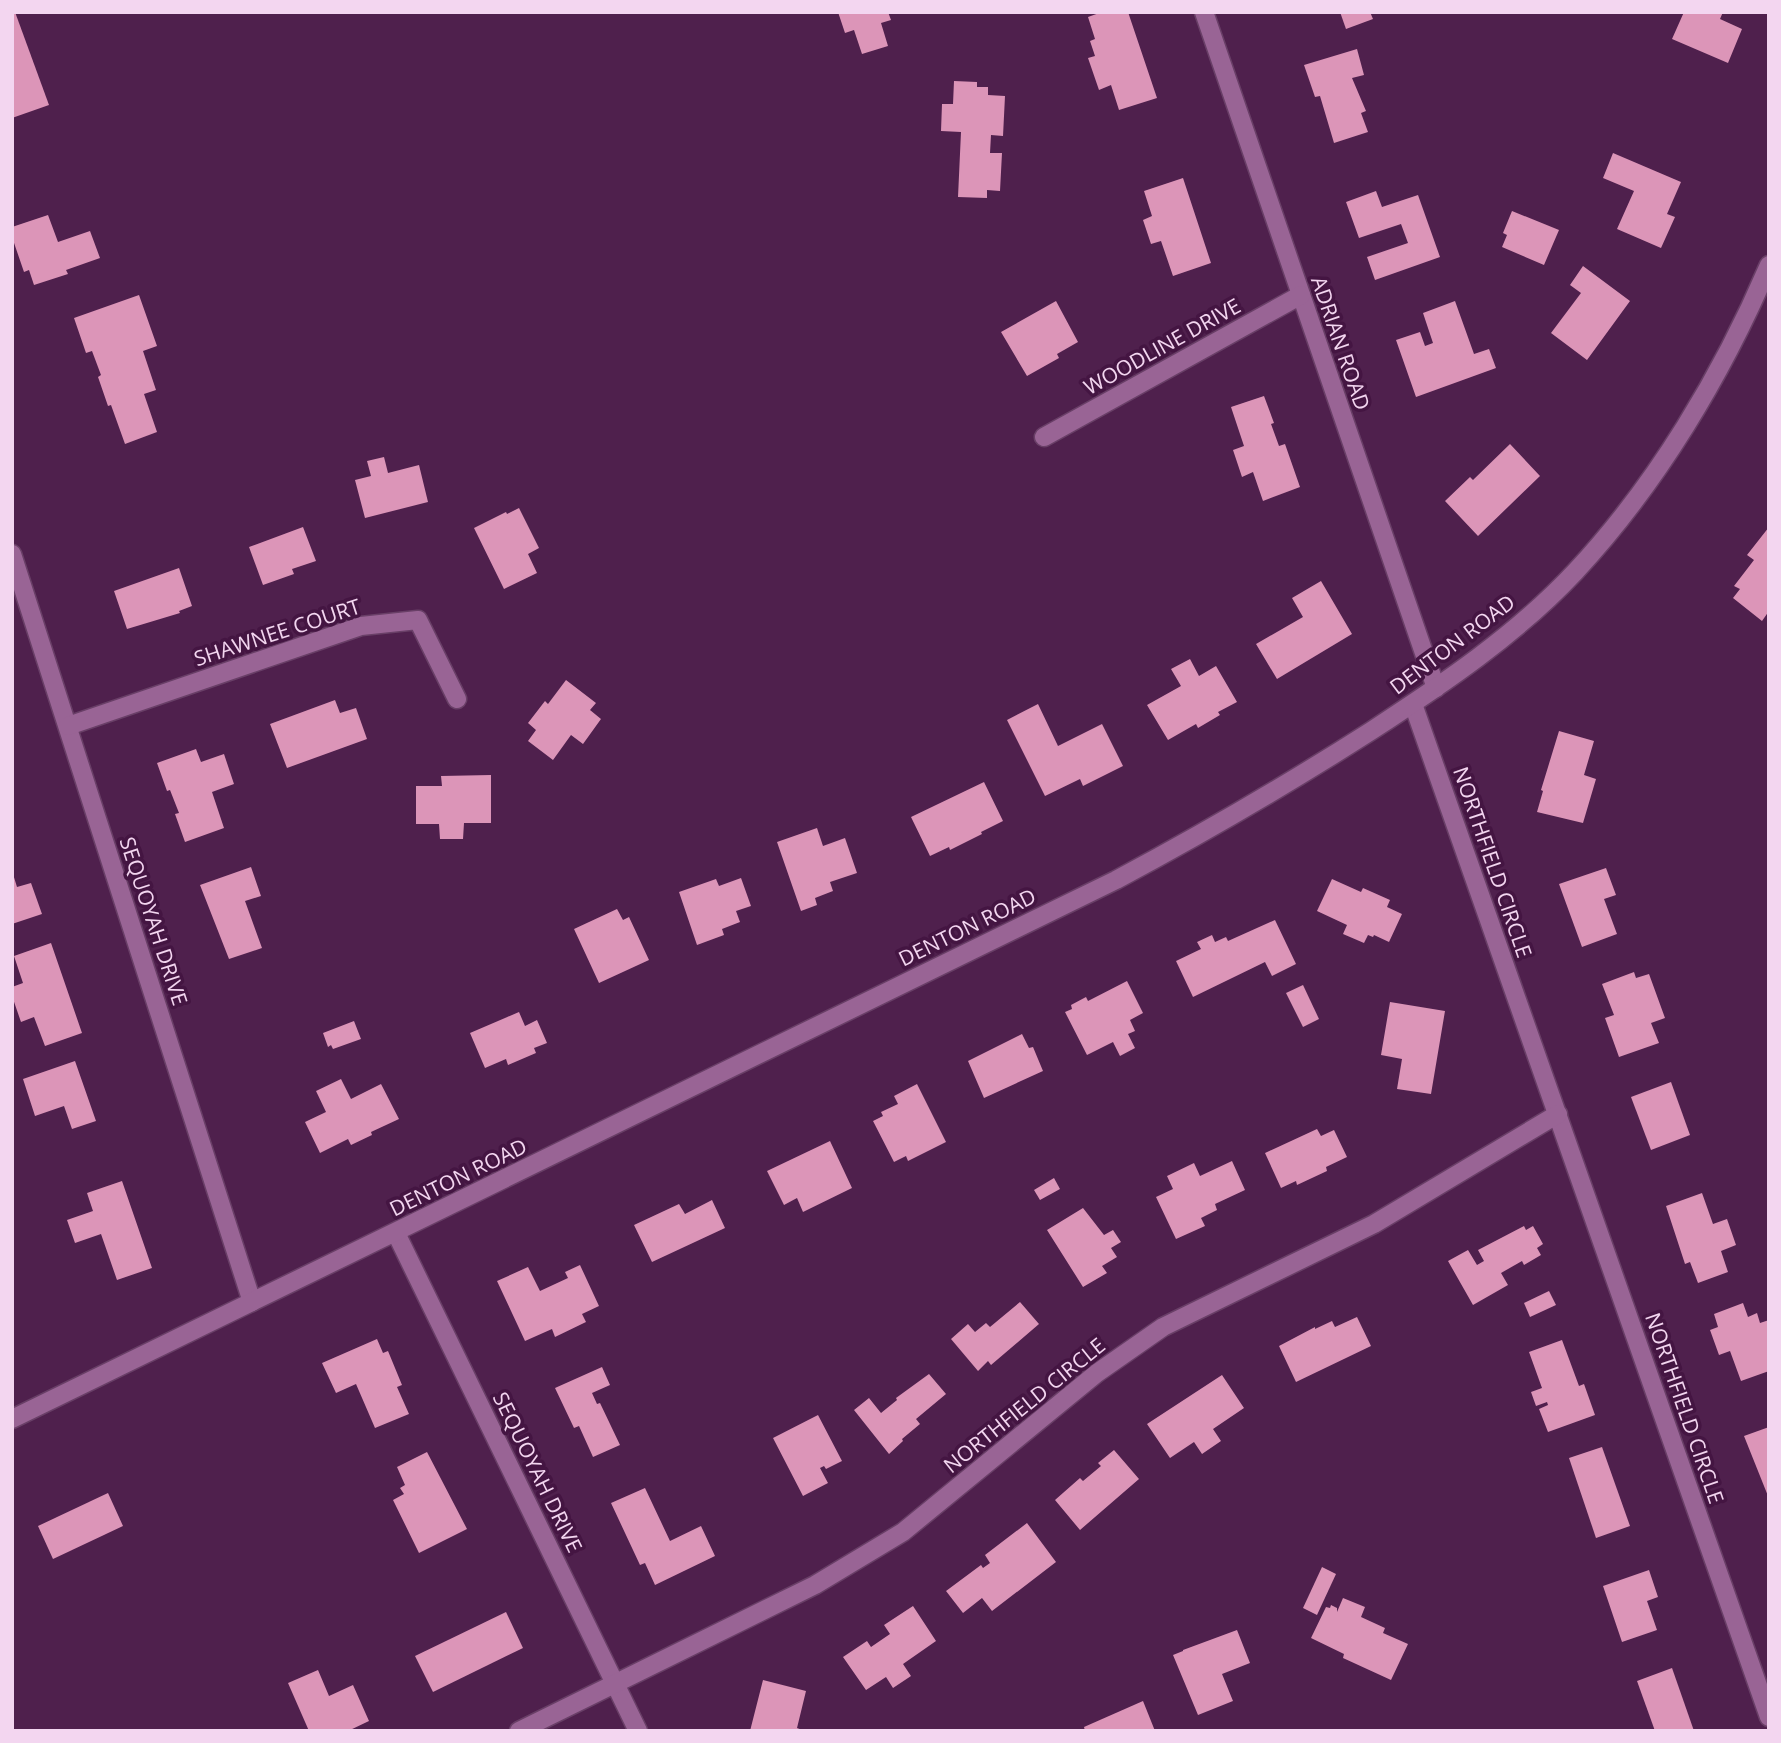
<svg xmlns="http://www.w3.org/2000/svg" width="1781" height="1743" font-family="'Open Sans',sans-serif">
	<rect width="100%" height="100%" fill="#4f204d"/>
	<!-- building -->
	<g fill="#dc95b8">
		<path d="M12,12H15L49,105L12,118Z"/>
		<path d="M838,12H888L891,20L881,23L888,46L862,54L854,30L845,33Z"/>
		<path d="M1102,12H1128L1157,98L1119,110L1111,85L1099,90L1088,58L1095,56L1090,41L1095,39L1088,17Z"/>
		<path d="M1340,12H1370L1373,19L1346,29Z"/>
		<path d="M1684,12H1723L1720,19L1742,29L1728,63L1672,39Z"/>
		<path d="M1357,49L1364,75L1352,78L1366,111L1361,113L1368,132L1334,143L1320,96L1315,97L1304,65Z"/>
		<path d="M954,81L977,82V87H988V95L1005,96L1003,136L991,135L990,153H1002L1000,191L987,190V198L958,197L961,132L941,131L942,104H953Z"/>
		<path d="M1613,153L1681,182L1667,214L1675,217L1661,248L1617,229L1634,191L1603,178Z"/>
		<path d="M1183,178L1211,263L1173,276L1161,241L1151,244L1143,220L1152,216L1144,191Z"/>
		<path d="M1376,191L1382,207L1418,195L1440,257L1375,280L1367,257L1408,243L1401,224L1359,238L1346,202Z"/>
		<path d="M1512,211L1559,230L1544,265L1502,247L1507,235L1503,233Z"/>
		<path d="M48,215L58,242L90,231L100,258L66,270L68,274L34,285L29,270L24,272L12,237V227Z"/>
		<path d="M1583,266L1630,301L1587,360L1551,333L1581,293L1570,285Z"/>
		<path d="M139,295L157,346L143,351L156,390L144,394L157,432L125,444L111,405L108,406L98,377L101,375L92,351L86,353L74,318Z"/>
		<path d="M1056,301L1078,342L1057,354L1059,358L1027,376L1001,332Z"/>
		<path d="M1455,301L1474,354L1489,349L1496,368L1416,397L1396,340L1420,332L1425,346L1433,343L1423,313Z"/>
		<path d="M1264,396L1274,423L1271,424L1279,446L1285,444L1300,487L1263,501L1253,472L1242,477L1233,450L1244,446L1231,407Z"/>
		<path d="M1510,444L1540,476L1478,536L1445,501L1470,477L1473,480Z"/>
		<path d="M384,457L388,473L419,465L428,502L365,518L355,480L371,476L367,461Z"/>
		<path d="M519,508L539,548L528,554L537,573L504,589L474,528L506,512L507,514Z"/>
		<path d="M303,527L316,561L292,569L294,574L263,585L249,547Z"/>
		<path d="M1769,527V611L1762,621L1733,598L1740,589L1734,586L1754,560L1747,555Z"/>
		<path d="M179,568L192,606L179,611L180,613L127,629L114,591Z"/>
		<path d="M1321,581L1352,634L1277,679L1256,644L1303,617L1292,598Z"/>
		<path d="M1190,659L1199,676L1216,666L1237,702L1218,712L1220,715L1198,728L1196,724L1168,740L1147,705L1181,686L1171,669Z"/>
		<path d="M566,680L596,703L590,710L601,719L583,744L571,735L553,760L528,741L536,730L528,723L545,701L548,704Z"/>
		<path d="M335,700L340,713L356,708L367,739L287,768L270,724Z"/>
		<path d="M1038,704L1058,746L1102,724L1123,766L1083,786L1080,779L1045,796L1007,720Z"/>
		<path d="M1559,731L1594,741L1584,775L1596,779L1583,823L1537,812L1543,791L1541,790Z"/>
		<path d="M196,749L201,762L224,754L234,784L212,792L224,828L185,842L175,814L179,813L170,790L167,791L157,763Z"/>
		<path d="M491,775V823H464L463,839H440L439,824H416V786H442L441,776Z"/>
		<path d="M984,782L1003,821L981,832L982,834L950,850L949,847L930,856L911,817Z"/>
		<path d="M817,828L823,846L845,838L857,873L830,882L833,891L815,898L817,905L801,911L777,842Z"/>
		<path d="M251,867L261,896L245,901L262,948L229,959L200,885Z"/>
		<path d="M1606,868L1616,895L1604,899L1617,934L1582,947L1559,884Z"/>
		<path d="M13,874L17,887L31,883L42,914L12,924Z"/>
		<path d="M741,878L751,906L736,911L740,922L722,929L724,935L697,945L679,892L716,879L719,886Z"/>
		<path d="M1332,879L1361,892L1363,888L1390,900L1387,907L1402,914L1389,942L1374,935L1373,937L1368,935L1364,943L1343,934L1347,925L1317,911Z"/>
		<path d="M617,909L623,920L629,917L649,960L599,983L574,929Z"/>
		<path d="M1275,920L1296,964L1272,976L1265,962L1193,997L1176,961L1201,949L1197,942L1212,935L1215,942L1226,937L1228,941Z"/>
		<path d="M51,943L82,1033L45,1046L34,1017L21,1022L12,996V987L23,983L14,956Z"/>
		<path d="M1634,972L1636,978L1649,974L1665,1018L1651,1023L1659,1043L1619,1057L1605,1018L1614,1015L1602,984Z"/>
		<path d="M1127,981L1143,1013L1130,1020L1135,1031L1128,1034L1135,1048L1120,1056L1113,1042L1087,1055L1065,1012L1072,1009L1071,1005L1086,997L1088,1001Z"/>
		<path d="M1303,985L1319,1019L1303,1027L1286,993Z"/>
		<path d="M1390,1002L1445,1011L1431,1094L1397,1089L1402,1059L1381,1055Z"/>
		<path d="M519,1012L525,1026L537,1020L547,1043L534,1048L536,1053L508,1065L506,1059L485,1068L470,1033Z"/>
		<path d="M354,1021L361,1039L333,1049L331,1045L328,1047L323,1033Z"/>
		<path d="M1022,1034L1029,1048L1033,1047L1043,1071L984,1098L968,1061Z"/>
		<path d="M75,1061L96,1121L72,1129L64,1106L35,1116L23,1079Z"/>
		<path d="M341,1079L351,1099L381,1084L399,1119L371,1132L372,1135L351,1145L348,1139L320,1153L305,1122L326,1112L316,1091Z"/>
		<path d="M1671,1082L1690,1135L1651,1150L1631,1097Z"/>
		<path d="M917,1084L946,1142L908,1161L906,1156L894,1162L873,1121L883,1116L881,1112L898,1104L894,1096Z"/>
		<path d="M1317,1129L1321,1136L1334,1130L1347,1157L1326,1167L1327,1171L1297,1185L1296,1181L1281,1188L1265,1153Z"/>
		<path d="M830,1141L852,1188L803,1212L797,1198L784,1205L767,1171Z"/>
		<path d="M1232,1161L1245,1190L1215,1204L1217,1210L1201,1218L1205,1226L1176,1239L1156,1197L1173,1189L1167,1176L1194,1163L1200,1176Z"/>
		<path d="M1054,1178L1060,1189L1040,1200L1034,1190Z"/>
		<path d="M122,1181L152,1268L117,1280L101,1234L75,1243L67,1220L93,1211L87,1193Z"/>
		<path d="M1702,1193L1713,1224L1727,1219L1736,1245L1721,1251L1728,1272L1698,1283L1690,1262L1685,1264L1666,1206Z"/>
		<path d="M712,1200L725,1228L652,1262L634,1225L679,1204L685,1214Z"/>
		<path d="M1083,1208L1104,1235L1113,1230L1121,1242L1111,1248L1117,1257L1102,1266L1107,1273L1083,1287L1047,1230Z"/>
		<path d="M1524,1226L1526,1230L1533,1226L1543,1244L1537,1248L1541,1255L1524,1265L1522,1261L1501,1273L1508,1285L1473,1305L1448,1261L1468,1250L1477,1265L1484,1261L1478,1250Z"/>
		<path d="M580,1265L599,1306L582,1314L586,1322L555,1337L552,1329L525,1341L497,1281L528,1267L540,1291L568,1278L565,1272Z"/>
		<path d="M1549,1291L1556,1305L1530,1317L1524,1303Z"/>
		<path d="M1020,1302L1039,1324L991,1365L988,1361L978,1371L951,1339L968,1324L975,1332L986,1323L990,1327Z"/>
		<path d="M1743,1303L1748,1317L1757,1313L1760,1323L1769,1320V1371L1741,1381L1730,1351L1719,1355L1710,1330L1718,1327L1714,1314Z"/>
		<path d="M1357,1317L1371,1346L1296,1382L1279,1346L1315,1327V1329L1332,1321L1335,1327Z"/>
		<path d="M377,1339L383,1353L388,1351L402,1385L397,1387L409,1414L375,1428L356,1384L336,1393L322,1363Z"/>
		<path d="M1562,1340L1579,1386L1584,1384L1595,1415L1548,1432L1539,1409L1548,1405L1547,1402L1536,1406L1531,1392L1542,1388L1529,1352Z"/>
		<path d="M602,1367L610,1385L592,1393L597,1404L600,1403L620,1445L593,1457L579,1426L574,1428L555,1388Z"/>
		<path d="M929,1374L946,1394L916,1419L920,1424L902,1439L903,1441L889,1454L854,1410L869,1398L881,1413L897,1400L896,1398Z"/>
		<path d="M1222,1375L1244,1408L1213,1429L1221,1441L1202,1454L1194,1442L1170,1458L1147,1424Z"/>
		<path d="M818,1415L842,1461L826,1469L824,1466L820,1468L828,1483L803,1496L773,1438Z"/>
		<path d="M1769,1427V1496H1768L1744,1436Z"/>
		<path d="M1602,1447L1630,1526L1596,1538L1569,1458Z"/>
		<path d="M1114,1450L1139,1479L1080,1530L1055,1500L1080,1478L1083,1481L1101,1466L1098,1463Z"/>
		<path d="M427,1452L467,1529L419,1553L393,1500L404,1494L400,1488L405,1485L397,1467Z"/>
		<path d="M645,1488L670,1541L701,1526L715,1556L655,1585L645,1563L640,1565L611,1503Z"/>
		<path d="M108,1493L123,1526L53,1559L38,1526Z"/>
		<path d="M1027,1523L1056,1562L992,1611L982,1598L963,1613L946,1591L981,1565L983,1568L990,1563L985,1555Z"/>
		<path d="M1322,1567L1336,1574L1317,1615L1303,1608Z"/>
		<path d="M1649,1570L1658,1597L1647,1601L1657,1630L1622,1642L1603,1586Z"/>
		<path d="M1343,1598L1365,1607L1361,1617L1385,1628L1383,1633L1408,1644L1391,1680L1343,1658L1344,1654L1311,1638L1326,1607L1330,1608L1331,1605L1337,1608V1612Z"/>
		<path d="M913,1606L936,1641L903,1664L911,1676L893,1688L886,1677L866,1690L843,1657L867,1641L871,1647L890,1634L884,1625Z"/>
		<path d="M506,1612L523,1648L433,1692L415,1656Z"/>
		<path d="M1237,1630L1250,1663L1222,1674L1233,1701L1198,1715L1173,1655L1183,1651V1650Z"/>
		<path d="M1672,1668L1694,1731H1655L1637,1681Z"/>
		<path d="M318,1670L329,1696L353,1685L369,1721L348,1731H309L288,1683Z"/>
		<path d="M763,1680L806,1691L797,1728L805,1731H750Z"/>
		<path d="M1143,1701L1155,1731H1085L1084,1727Z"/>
	</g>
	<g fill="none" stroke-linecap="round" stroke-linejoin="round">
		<!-- minor casing -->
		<g stroke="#693f67" stroke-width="21">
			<g id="minor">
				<path d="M1204,12L1436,688"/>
				<path d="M1044,437L1301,295"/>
				<path d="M12,554L252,1302"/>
				<path d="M1413,704L1769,1717"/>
				<path d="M68,726L361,626L418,620L457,699"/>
				<path d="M396,1233L638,1731"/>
				<path d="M519,1731L815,1585L903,1532L1097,1373L1163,1327L1374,1224L1558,1114"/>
			</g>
		</g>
		<!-- tertiary casing -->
		<g stroke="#693f67" stroke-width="21">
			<path id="tertiary" d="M12,1419L1116,880C1204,833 1288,784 1371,731C1443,684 1516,635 1575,572C1657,484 1722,375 1769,265"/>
		</g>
		<!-- minor -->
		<use href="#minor" stroke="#996495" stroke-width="18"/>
		<!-- tertiary -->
		<use href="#tertiary" stroke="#996495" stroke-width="18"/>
	</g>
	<g text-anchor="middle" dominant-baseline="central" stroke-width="7" stroke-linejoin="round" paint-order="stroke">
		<!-- street labels -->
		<g font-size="21" fill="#f3d6f0" stroke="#441542">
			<text transform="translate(1341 343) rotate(71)">ADRIAN ROAD</text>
			<text transform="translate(1162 346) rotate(-29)">WOODLINE DRIVE</text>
			<text transform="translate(277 632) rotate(-18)">SHAWNEE COURT</text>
			<text transform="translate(1452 644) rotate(-37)">DENTON ROAD</text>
			<text transform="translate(1493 862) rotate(71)">NORTHFIELD CIRCLE</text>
			<text transform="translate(154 921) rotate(72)">SEQUOYAH DRIVE</text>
			<text transform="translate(967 927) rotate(-26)">DENTON ROAD</text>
			<text transform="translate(458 1177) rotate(-26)">DENTON ROAD</text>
			<text transform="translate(1024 1405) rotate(-39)">NORTHFIELD CIRCLE</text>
			<text transform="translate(1685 1408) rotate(71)">NORTHFIELD CIRCLE</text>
			<text transform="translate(538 1472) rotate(64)">SEQUOYAH DRIVE</text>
		</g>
	</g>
	<!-- border -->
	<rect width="1781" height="1743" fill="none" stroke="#f3d6f0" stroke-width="28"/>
</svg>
